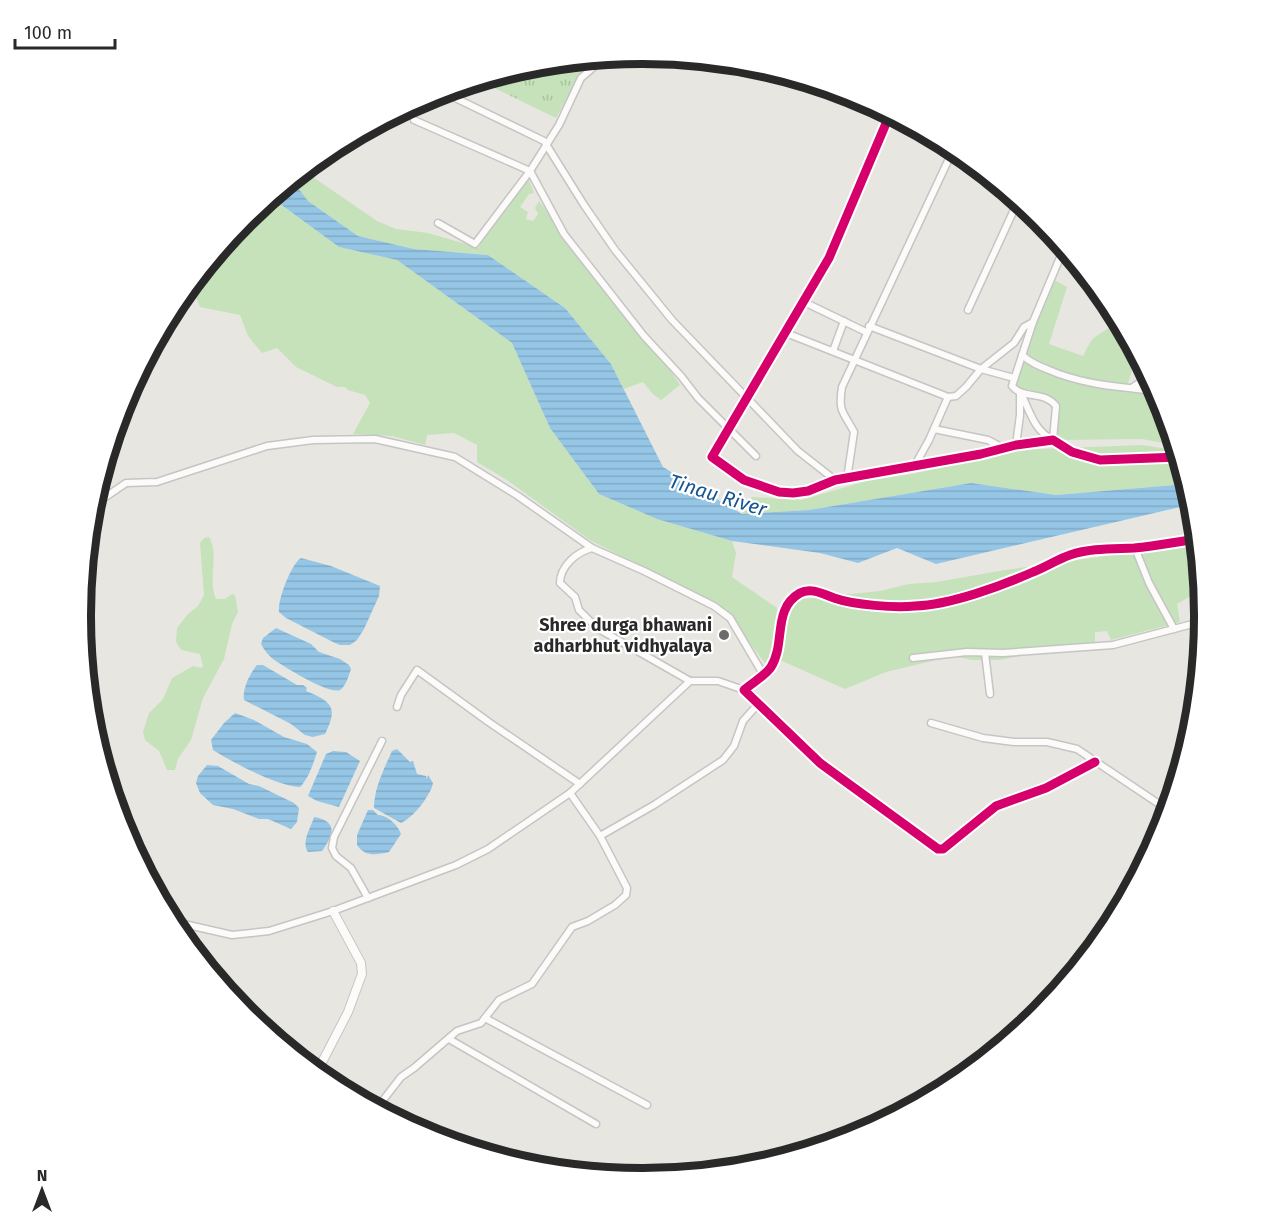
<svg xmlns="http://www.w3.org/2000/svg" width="1285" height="1232" font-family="'Fira Sans',sans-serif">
	<defs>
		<pattern id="park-tufts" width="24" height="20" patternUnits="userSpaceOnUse" patternTransform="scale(1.5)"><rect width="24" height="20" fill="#c5e2ba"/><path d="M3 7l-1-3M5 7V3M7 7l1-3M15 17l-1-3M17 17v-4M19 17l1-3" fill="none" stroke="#a9c2a0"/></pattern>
		<pattern id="water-rules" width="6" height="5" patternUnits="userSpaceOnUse" patternTransform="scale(1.5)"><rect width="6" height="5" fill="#96c6e6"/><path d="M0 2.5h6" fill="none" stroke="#81aac5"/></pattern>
	</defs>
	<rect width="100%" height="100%" fill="#e8e6e0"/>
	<!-- grass -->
	<g fill="#c5e2ba">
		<path d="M306,169L310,175L377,221L396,229L428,233L479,248L482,240L528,178L534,193L529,194L520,207L528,212L526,219L533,221L538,214L535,208L539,201L619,308L667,365L680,385L661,400L653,394L643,382L624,389L611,364L565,308L488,255L414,249L358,236L308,201L292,180Z"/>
		<path d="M274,195L283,206L339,247L397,260L512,343L550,428L599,494L657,519L732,541L736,553L732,577L777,608L773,656L765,663L743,634L730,613L590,540L507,480L477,462V445L454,433L427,435L425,445L392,436L353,434L370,403L365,395L348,390L345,387H337L296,367L277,348L262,353L248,336L240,315L200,307L193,289L188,288L245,218Z"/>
		<path d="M1054,280L1067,287L1049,344L1083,356C1086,351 1089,342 1094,338C1102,331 1111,329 1117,318L1143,366L1134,363L1127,387C1096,382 1048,374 1024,355Z"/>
		<path d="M1023,362L1089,386L1132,393L1158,394L1175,445L1142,439L1056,440L1058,405L1051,397L1014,387Z"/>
		<path d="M1143,445L1167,449L1174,456H1178L1187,484L1056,495L971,483L809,510L742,514L752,497L802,500L866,481L912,474L1017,450Z"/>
		<path d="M209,537C220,556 207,579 216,599H225L232,594L235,595L238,612L232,624L224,659L203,698L191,740L178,759L175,770H167L159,751L145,740L143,732L149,713L163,699L172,678L193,666L201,668L203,666L200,654L181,650L176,642L177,628L188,614L198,606L204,595L200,543L204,538Z"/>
		<path d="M1198,546L1201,586L1196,593L1177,604L1180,622L1111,640L1107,631L1095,632V648L1037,653L999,660H972L953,656L886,672L845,689L780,660L783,628L794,600L880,591L909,584L937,582L1005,570L1170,547Z"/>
	</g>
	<!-- park -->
	<path fill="url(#park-tufts)" d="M583,60L587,62L556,118L480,81L533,65Z"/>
	<!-- water -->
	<g fill="url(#water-rules)">
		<path d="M292,180L308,201L358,236L414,249L488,255L565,308L611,364L663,467L742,514L809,510L971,483L1056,495L1187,484L1193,504L936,564L897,548L858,563L820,553L732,541L657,519L599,494L550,428L512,343L397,260L339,247L283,206L274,195Z"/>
		<path d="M301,558L331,566L380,586L379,596L364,629L357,640L350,645H340L333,642L286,618L279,612C277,601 291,564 301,558Z"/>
		<path d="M276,628L311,644L319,652L340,659L349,665L351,669C349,675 346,686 340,690C329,695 283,666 273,659C268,655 264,650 261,644L263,638Z"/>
		<path d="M257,665H263L297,685H303L307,688L306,691C333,702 338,708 325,734L313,737L305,735L291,724L244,700C242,689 250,673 257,665Z"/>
		<path d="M235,713L254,720L284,737L307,744L317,752C313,764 309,778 300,787C275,785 234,763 213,750L211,740L224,723Z"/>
		<path d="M397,749L410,762L413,761L417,774L426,776L427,779L428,775L433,783C431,795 413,818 401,823L374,808C374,788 384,769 392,751Z"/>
		<path d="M333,751L346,752L360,761L339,807L317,801L308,796L326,754Z"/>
		<path d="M207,765L218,766L249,784L259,786L294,803L299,808L297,822L291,829L268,819H259L233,809L213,805L200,793L196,783L198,776Z"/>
		<path d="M368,810H373L378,815C387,815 398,825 401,834L389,852C376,855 365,857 357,845V835Z"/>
		<path d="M314,817C338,821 334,835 322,851L308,852C301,841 311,828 314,817Z"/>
	</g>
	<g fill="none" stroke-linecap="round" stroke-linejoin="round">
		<!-- minor casing -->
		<g stroke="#c5c5c5" stroke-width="9">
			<g id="minor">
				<path d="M623,56L647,59L660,56"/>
				<path d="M443,92L544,141L584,205L615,250L672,320L798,451L835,480"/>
				<path d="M890,114L829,258L712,457L744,480L779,492L793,493L808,491L835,480L981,454L1016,445L1053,440L1072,452L1100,460L1179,457"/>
				<path d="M414,120L530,171L559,125L581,78L604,58"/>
				<path d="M438,223L475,244L530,171L564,234L644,336L681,376L698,398L756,456"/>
				<path d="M804,302L866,332"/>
				<path d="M1103,302L1105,298"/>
				<path d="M968,310L1018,201"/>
				<path d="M869,326L981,369L1014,378"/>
				<path d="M786,333L948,397"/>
				<path d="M833,351L844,321"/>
				<path d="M1022,355C1033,365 1045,368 1059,374C1094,386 1120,387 1156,391"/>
				<path d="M1133,387L1144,380L1147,374"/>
				<path d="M934,429L988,440L1003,448"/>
				<path d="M1016,445L1020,415V392C1030,410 1033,430 1053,440L1056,406C1044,390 1023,400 1012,386L1033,322"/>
				<path d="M915,465L929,440L948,397L956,396L966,387L981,369L1014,343L1024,327L1033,322L1064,248"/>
				<path d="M847,479L854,432C843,411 838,412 842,387L954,148"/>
				<path d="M91,507L126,483L157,482L267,446L313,440L375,439L455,457L518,496L592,548L644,571L714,606L730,618L763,674"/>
				<path d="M592,548C577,552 560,566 560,583L575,597L579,610L597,628L690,681"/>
				<path d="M1135,548L1149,583L1174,629"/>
				<path d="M985,653L990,694"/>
				<path d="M913,658L967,652L1003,653L1113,645L1204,621"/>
				<path d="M397,707L401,695L417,670L490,723L580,784"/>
				<path d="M931,723L983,738L1014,742H1047L1077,749L1168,810"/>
				<path d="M1095,762L1046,788L996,806L943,849H938L820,763L744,690C752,683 766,675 771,667C786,643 772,609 800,593C811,587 823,594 834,598C854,605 895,608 915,606C950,605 1001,586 1033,572C1046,567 1058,559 1070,555C1091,548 1113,549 1134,548C1155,546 1176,542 1197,539"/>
				<path d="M600,836L654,805L723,760L734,746L743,721L759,703"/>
				<path d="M368,898L351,868L336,856L332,848L334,837L382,741"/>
				<path d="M171,921L232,935L269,931L333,911L456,865L488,849L570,793L690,681H718L744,690"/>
				<path d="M485,1018L647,1105"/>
				<path d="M449,1039L596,1124"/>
				<path d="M377,1108L401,1077L414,1068L457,1031L481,1023L499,1000L532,984L572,927L588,921L615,905L626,895L627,888L600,836L570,793"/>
			</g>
		</g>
		<!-- tertiary casing -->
		<g stroke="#c5c5c5" stroke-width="10">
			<path id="tertiary" d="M317,1072L348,1012L362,974L361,963L333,911"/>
		</g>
		<!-- minor -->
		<use href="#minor" stroke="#fcfbfa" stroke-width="6"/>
		<!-- tertiary -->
		<use href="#tertiary" stroke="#fcfbfa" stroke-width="8"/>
		<!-- cycleway casing -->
		<g stroke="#fff" stroke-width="13">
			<g id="cycleway">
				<path d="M890,114L829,258L712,457L744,480L779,492L793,493L808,491L835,480L981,454L1016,445L1053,440L1072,452L1100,460L1179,457"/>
				<path d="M1095,762L1046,788L996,806L943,849H938L820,763L744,690C752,683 766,675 771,667C786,643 772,609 800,593C811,587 823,594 834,598C854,605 895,608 915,606C950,605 1001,586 1033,572C1046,567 1058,559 1070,555C1091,548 1113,549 1134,548C1155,546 1176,542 1197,539"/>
			</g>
		</g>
		<!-- cycleway -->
		<use href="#cycleway" stroke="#d6006c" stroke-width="9"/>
	</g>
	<!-- markers -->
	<circle fill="#6c6b69" stroke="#fff" stroke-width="2" cx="724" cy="635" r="6"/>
	<g text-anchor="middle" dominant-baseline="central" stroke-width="4.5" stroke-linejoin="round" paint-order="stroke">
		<!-- poi labels -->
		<g font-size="18" font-weight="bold" fill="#292929" stroke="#fff" text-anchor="end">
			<text x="712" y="625">Shree durga bhawani<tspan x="712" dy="21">adharbhut vidhyalaya</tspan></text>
		</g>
		<!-- water labels -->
		<g font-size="20" font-style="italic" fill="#145493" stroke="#fff">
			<text transform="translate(718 495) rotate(17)">Tinau River</text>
		</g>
	</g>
	<!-- crop -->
	<path d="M0 0H1285V1232H0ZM642 64H643A551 551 0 0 1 1194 615V617A551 551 0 0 1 643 1168H642A551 551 0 0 1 91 617V615A551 551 0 0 1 642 64Z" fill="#fff" fill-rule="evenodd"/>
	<path fill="none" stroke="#292929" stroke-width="8" d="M642 64H643A551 551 0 0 1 1194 615V617A551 551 0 0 1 643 1168H642A551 551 0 0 1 91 617V615A551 551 0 0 1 642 64Z"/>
	<!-- north arrow -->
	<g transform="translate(42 1190)" stroke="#ffffff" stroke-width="4.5" paint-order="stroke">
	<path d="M0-4.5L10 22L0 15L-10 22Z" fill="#292929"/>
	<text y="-9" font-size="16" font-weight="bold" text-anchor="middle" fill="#292929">N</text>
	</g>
	<!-- scale -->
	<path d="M15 39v9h100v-9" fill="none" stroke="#292929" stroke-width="3"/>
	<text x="24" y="39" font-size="18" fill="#292929" stroke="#ffffff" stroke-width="4.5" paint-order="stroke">100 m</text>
</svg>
